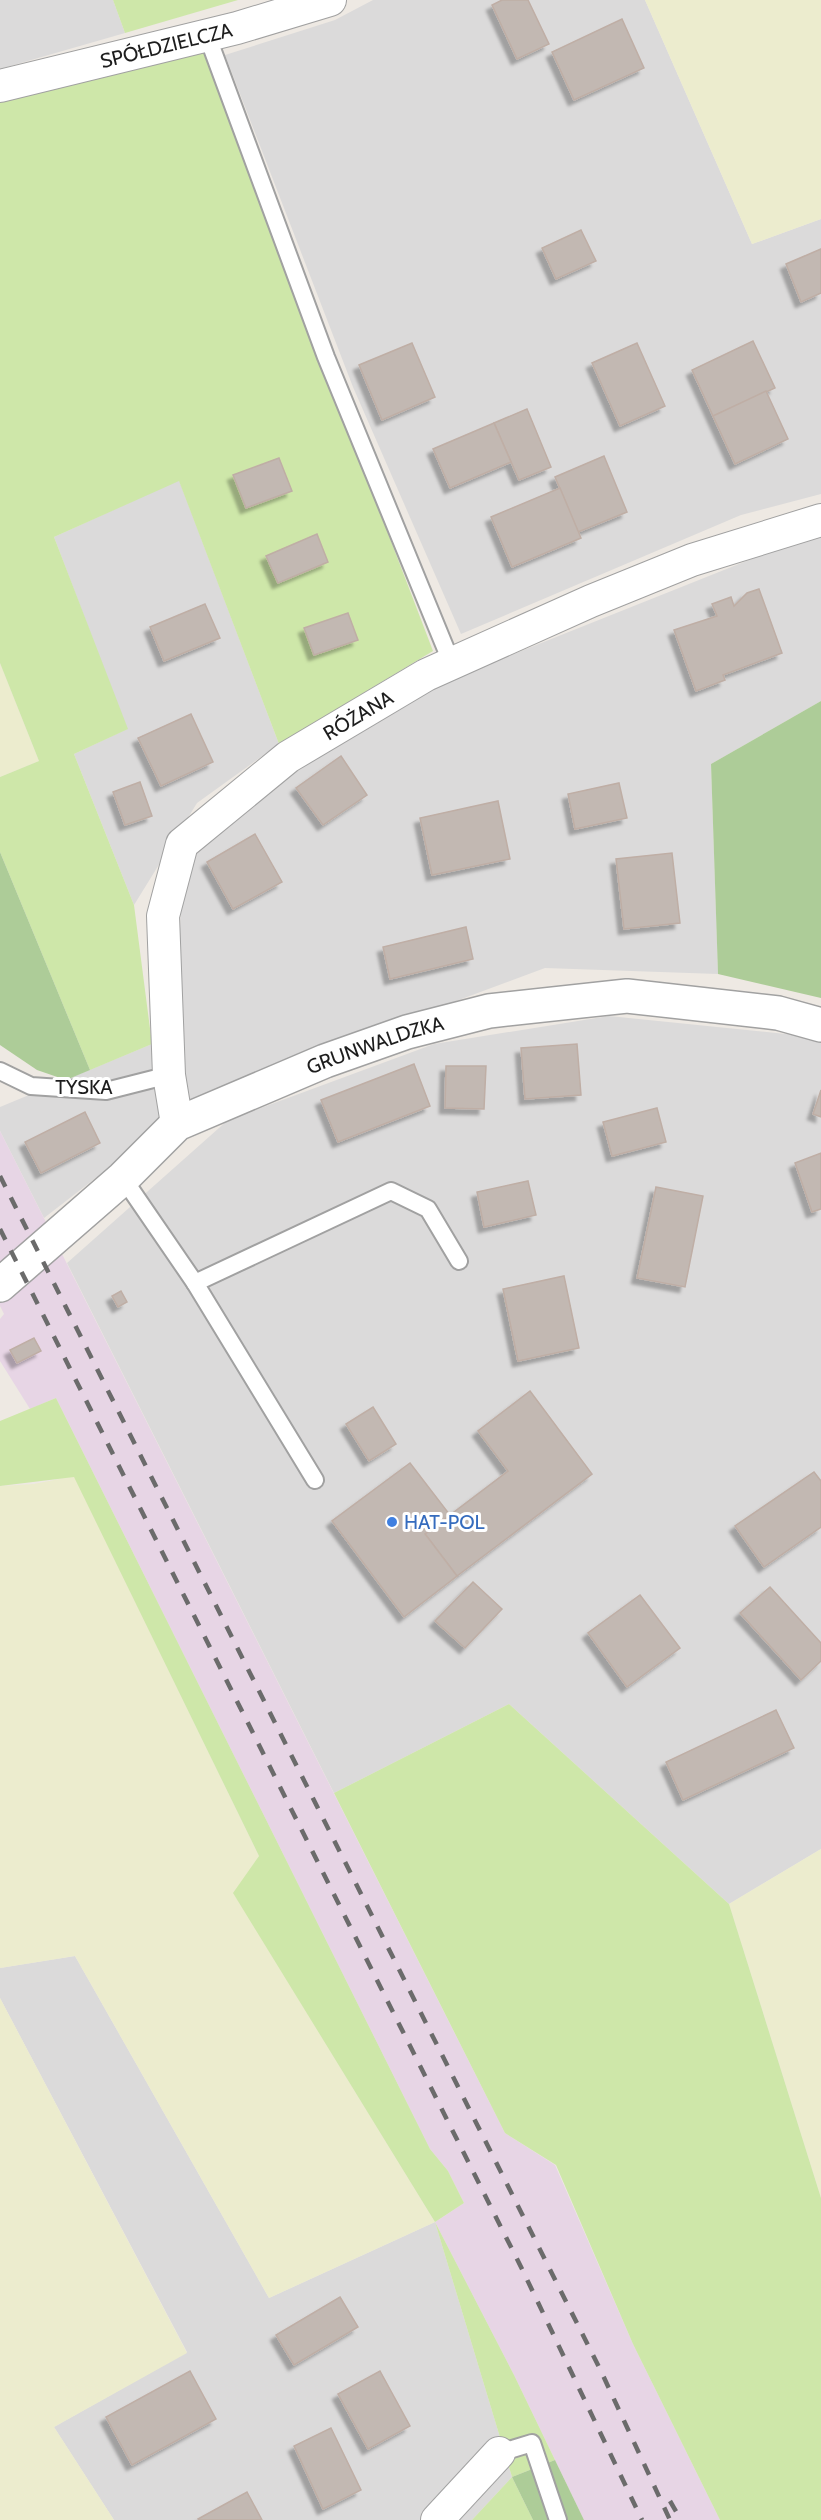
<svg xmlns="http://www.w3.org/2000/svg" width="821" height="2520" font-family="Cabin,sans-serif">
	<defs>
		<filter id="shadow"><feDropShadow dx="-5.5" dy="5.5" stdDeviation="1.5" flood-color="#0004"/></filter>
	</defs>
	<rect width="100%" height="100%" fill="#eee9e3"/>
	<!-- residential -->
	<g fill="#dbdada">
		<path d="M0,0H113L125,33L0,69Z"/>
		<path d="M373,0H645L752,244L821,219V494L741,515L461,634L353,387L225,55L335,20Z"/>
		<path d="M179,480L279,744L197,803L134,905L74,754L127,729L54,537Z"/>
		<path d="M821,534V701L711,764L718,974L545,968L203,1095L44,1218L0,1131V1107L176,1034L182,878L195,844L396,701L804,538Z"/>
		<path d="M609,1016L805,1036L821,1042V1849L729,1904L509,1704L334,1793L67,1263L228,1120L434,1044Z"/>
		<path d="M75,1956L269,2298L435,2222L512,2477L472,2520H114L54,2427L187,2352L0,1998V1968Z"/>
	</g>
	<!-- industrial -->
	<path fill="#e7d5e5" d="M0,1131L505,2133L555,2165L633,2344L720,2520H584L514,2375L435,2222L464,2203L448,2171L430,2149L56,1398L30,1409L0,1361V1319L4,1314L0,1306Z"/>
	<!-- farmland -->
	<g fill="#ececce">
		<path d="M645,0H821V219L752,244Z"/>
		<path d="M0,663L39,761L0,777Z"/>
		<path d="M74,1476L259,1856L234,1894L435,2222L269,2298L75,1956L0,1968V1486L34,1484Z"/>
		<path d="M821,1849V2198L729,1904Z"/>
		<path d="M0,1998L187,2353L54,2427L114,2520H0Z"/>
	</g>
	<!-- grass -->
	<g fill="#cee7a9">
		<path d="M113,0H238L125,33Z"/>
		<path d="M204,52L433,651L279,744L179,481L54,537L128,729L74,754L134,905L152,1044L90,1070L0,852V777L39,761L0,663V99Z"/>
		<path d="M56,1398L430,2149L448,2171L464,2203L435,2222L514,2375L555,2460L512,2477L533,2520H472L512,2477L435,2222L233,1893L259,1856L74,1477L0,1486V1421Z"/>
		<path d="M509,1704L729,1904L821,2198V2520H720L633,2344L556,2165L505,2133L334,1793Z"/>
	</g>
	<!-- forest -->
	<g fill="#adcc98">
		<path d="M821,701V998L718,974L711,764Z"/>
		<path d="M0,852L90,1070L66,1080L37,1070L0,1045Z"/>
		<path d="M555,2460L584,2520H533L512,2477Z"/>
	</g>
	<!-- building -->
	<g fill="#c2b8b2" stroke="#bfaea5" stroke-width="1.5" filter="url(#shadow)">
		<path d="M502,0H528L549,44L517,59L492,5Z"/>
		<path d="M622,19L644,68L574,100L552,52Z"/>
		<path d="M581,230L596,261L556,279L542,248Z"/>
		<path d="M821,249V293L801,302L786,264Z"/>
		<path d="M753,341L775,388L713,416L692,370Z"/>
		<path d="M412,343L435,397L382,420L359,365Z"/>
		<path d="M637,343L665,406L620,426L592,363Z"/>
		<path d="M766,391L788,439L735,464L713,416Z"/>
		<path d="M527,409L551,467L519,480L494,423Z"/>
		<path d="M494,423L511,462L450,488L433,449Z"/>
		<path d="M604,456L627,512L578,532L555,477Z"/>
		<path d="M279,458L292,491L246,508L233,475Z"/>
		<path d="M560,488L581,538L512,567L491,517Z"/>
		<path d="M317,534L328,562L278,583L266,556Z"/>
		<path d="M759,589L782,653L723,675L725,680L696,691L674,630L717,616L712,604L731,597L734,606L747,593Z"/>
		<path d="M205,604L220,638L164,661L150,627Z"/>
		<path d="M348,613L358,640L314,655L304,628Z"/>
		<path d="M191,714L213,762L161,786L138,738Z"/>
		<path d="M341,756L367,795L323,825L296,788Z"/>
		<path d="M140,782L152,816L125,825L113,792Z"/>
		<path d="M619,783L627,818L575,829L568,794Z"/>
		<path d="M498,801L510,859L432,875L420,818Z"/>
		<path d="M255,834L282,882L233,909L207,862Z"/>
		<path d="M672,853L680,923L624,929L616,859Z"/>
		<path d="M466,927L473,959L390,979L383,947Z"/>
		<path d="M577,1044L581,1095L525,1099L521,1048Z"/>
		<path d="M414,1064L430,1106L338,1142L321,1100Z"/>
		<path d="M446,1066H486L484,1109L445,1108Z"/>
		<path d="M821,1090V1117L813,1114Z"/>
		<path d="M657,1108L666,1142L612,1156L603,1122Z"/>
		<path d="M85,1112L100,1143L41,1173L25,1142Z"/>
		<path d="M821,1153V1209L812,1212L795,1163Z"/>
		<path d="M528,1181L536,1215L484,1227L477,1192Z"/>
		<path d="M656,1187L703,1196L685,1287L637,1278Z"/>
		<path d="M564,1276L579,1348L518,1361L503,1289Z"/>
		<path d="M121,1291L127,1302L118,1307L112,1296Z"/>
		<path d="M34,1338L41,1351L17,1363L10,1350Z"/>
		<path d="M530,1391L592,1474L457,1576L425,1534L508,1471L478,1431Z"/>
		<path d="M373,1407L396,1444L369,1461L346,1424Z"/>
		<path d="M410,1463L450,1515L425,1534L457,1576L404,1617L332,1521Z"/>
		<path d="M814,1472L821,1481V1527L764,1567L735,1526Z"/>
		<path d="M473,1582L502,1609L465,1648L435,1621Z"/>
		<path d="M770,1587L821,1643V1661L801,1680L740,1613Z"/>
		<path d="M640,1595L680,1648L627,1687L588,1633Z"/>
		<path d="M776,1710L794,1748L683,1800L666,1762Z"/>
		<path d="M340,2297L358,2327L294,2365L276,2335Z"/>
		<path d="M190,2371L216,2419L132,2465L106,2417Z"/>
		<path d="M380,2371L410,2426L368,2449L338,2394Z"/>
		<path d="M331,2428L361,2490L323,2509L294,2446Z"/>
		<path d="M247,2492L262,2520H199L198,2519Z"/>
	</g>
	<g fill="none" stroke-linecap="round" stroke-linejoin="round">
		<!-- service casing -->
		<g stroke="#a1a1a1" stroke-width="20">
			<g id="service">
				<path d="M207,35L326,357L452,664"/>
				<path d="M0,1071L31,1086L106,1091L169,1075"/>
				<path d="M123,1178L195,1283L391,1191L428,1209L459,1261"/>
				<path d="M195,1283L315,1480"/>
				<path d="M499,2453L532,2443L558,2520"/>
			</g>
		</g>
		<!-- minor casing -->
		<g stroke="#a1a1a1" stroke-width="34">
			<g id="minor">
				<path id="s1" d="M0,86L237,28L330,0"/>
				<path id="s2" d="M177,1124L169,1075L163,916L182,844L288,757L426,675L591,601L692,560L821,520"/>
				<path d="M437,2520L499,2453"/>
			</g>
		</g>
		<!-- tertiary casing -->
		<g stroke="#a1a1a1" stroke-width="36">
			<g id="tertiary">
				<path id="s3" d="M0,1285L123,1178L177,1124L325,1061L407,1032L489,1011L627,996L778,1013L821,1025"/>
			</g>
		</g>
		<!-- service -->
		<use href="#service" stroke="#fff" stroke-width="16"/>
		<!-- minor -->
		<use href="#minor" stroke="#fff" stroke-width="32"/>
		<!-- tertiary -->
		<use href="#tertiary" stroke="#fff" stroke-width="33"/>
		<!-- rail -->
		<g stroke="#6b6b6b" stroke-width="4.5" stroke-dasharray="12 12" stroke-linecap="butt">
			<path d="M0,1176L600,2369L670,2520"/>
			<path d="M0,1229L522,2269L642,2520"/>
			<path d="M670,2501L681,2520"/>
		</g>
	</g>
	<!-- markers -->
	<circle fill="#3f7fe0" stroke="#fff" stroke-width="2" cx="392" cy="1522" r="6"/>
	<g text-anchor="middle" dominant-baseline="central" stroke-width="6" stroke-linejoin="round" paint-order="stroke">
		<!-- street labels -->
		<g font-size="20" fill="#1d1d1d" stroke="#fff">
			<text stroke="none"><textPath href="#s1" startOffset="171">SPÓŁDZIELCZA</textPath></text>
			<text stroke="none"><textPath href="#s2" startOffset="502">RÓŻANA</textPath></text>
			<text stroke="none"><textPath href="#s3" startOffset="453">GRUNWALDZKA</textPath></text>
			<text x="84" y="1087">TYSKA</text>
		</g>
		<!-- shop labels -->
		<g font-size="20" fill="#366cbe" stroke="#fff" text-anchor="start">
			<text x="404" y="1522">HAT-POL</text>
		</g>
	</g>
</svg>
